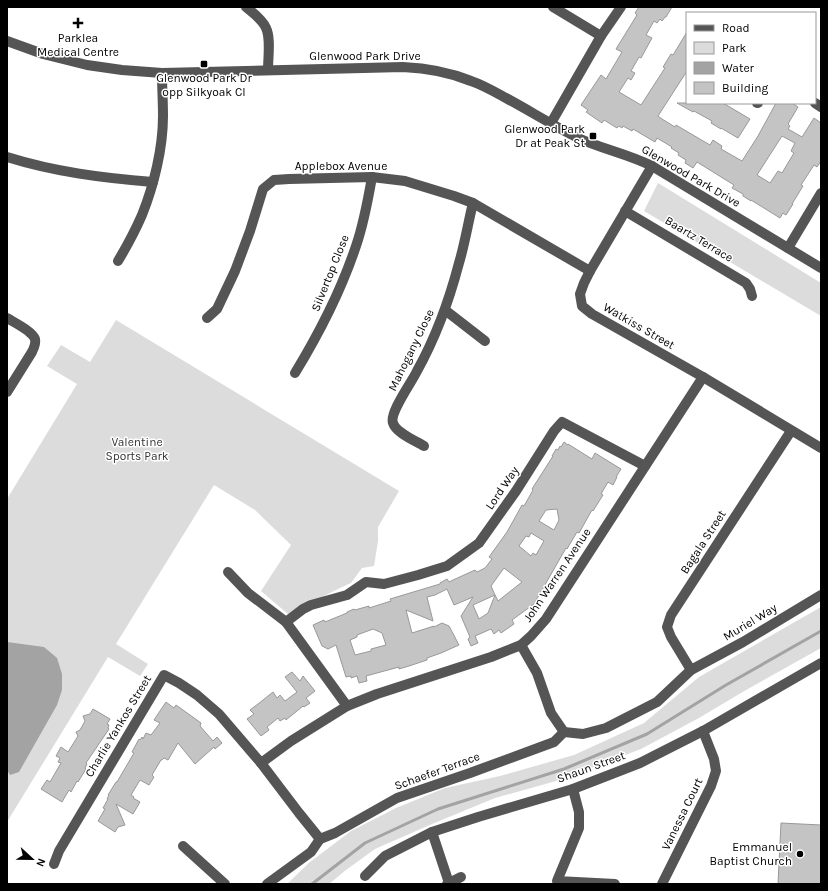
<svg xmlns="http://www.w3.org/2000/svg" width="828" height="891" font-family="Karla,sans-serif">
	<rect width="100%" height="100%" fill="#fff"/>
	<!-- green -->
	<g fill="#dcdcdc">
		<path d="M658,183L821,283V316L644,211Z"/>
		<path d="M116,320L399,491L378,527V541L374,566L362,568L351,583L340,588L288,614L261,591L291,545L255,510L214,485L116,644L148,664L140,676L108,657L7,822V499L77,384L47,366L61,345L90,362Z"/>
		<path d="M821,607V648L746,690L699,718L641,749L556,781L495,798L432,824L375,849L346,870L329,884H287L310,862L351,831L396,808L445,788L500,776L574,755L644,723L699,677Z"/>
	</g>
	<!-- water -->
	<path fill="#a3a3a3" d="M7,642L44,647L57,658L62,674V690L57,705L19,772L10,775L7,770V739L8,734L7,715Z"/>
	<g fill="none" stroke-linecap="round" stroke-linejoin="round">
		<!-- stream -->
		<path stroke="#a3a3a3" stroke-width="3" d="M312,884L365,843L438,809L564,769L647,734L726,685L821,631"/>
	</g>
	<!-- building -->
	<g fill="#c4c4c4" stroke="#999" fill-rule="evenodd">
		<path d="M639,7H672L666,17H665L662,21L660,19L657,23L654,21L646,35L652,38L641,58L639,57L631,71L635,73L631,80L628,78L619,92L641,105L665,68L663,67L671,54L673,55L687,32V71L658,116L662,119L675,127L676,125L710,145L713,140L722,146L721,149L742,161L758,136L776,103H792L798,107L788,124L790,126L788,129L802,137L814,118L821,123V161L817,167L814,165L801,185L803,186L792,204H793L786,215L783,213L780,218L751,200V201L743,196V194L732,188L734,185L697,162L693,168L685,163L686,160L678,155L679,153L671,148L672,147L657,138L655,142L633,129L632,131L623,126L622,128L619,126L617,128L604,120L602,123L586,112L588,110L581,105L601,75L606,79L622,52L616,49L637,15L635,13ZM782,136L795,143L791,151L794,153L782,173L778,171L770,183L757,175Z"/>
		<path d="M677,103H723L750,119L738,138L721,128V129L711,123L712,121L694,111L693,112Z"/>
		<path d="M564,442L568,445V444L592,459L595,453L621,469L616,477H617L613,485L608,482L601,494L603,495L593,511L592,510L579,533L577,532L567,549L566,548L534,604L512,620L514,624L501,633L499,630L494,634L491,629L475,636L478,643L471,646L468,639L470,637L461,616L473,597L454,605L447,589L435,595L427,597L433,621L406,610L412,633L434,626V627L442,623L449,626L459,645L441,653L427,658V660L409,666L399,669V667L366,676L367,681L359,683L357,676L351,678V676L346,677L336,645L328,649L322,646L313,625L324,620L325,622L347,613V612L354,609L355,610L369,606V608L391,601L390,599L440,584V583L447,579L449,582L453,580L475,570L477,572L485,568L492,559L489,557L507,532L522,505L524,506L533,490L532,489L553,456H552L556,449L558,450L560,446L561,447ZM557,509L559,520L554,530L539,521L546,510ZM531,533L544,541L536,555L533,553L531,556L519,546L526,536L529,537ZM504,568L522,582L498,601L495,595L488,613L479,619L473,605L495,595L491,586ZM373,629L382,633L386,645L371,649V651L355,655L350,640L357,637V635Z"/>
		<path d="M292,672L300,681L303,676L315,691L306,698L310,703L304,707L303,706L286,720L285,718L280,721L278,718L267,727L269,730L261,736L247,719L254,714L250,710L258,704L273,692L277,698L280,695L285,701L297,692L285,677Z"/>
		<path d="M166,702L174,708L176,705L183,710L201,723L200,726L213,741L217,737L222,743L215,749L214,747L195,764L178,743L168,760L164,758L162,760H161L152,775L154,777L149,785L140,780L131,795L134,797L133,798L140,802L133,814L116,804L125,825L118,827L115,832L98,821L105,809L103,808L108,799H107L109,795H108L116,782H117L134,753L132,752L139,739L140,740L142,737L143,739L146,733L151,735L160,723L154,720Z"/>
		<path d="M93,709L110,719L107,724L109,725L108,728L109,729L86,763L87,764L85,768L86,769L78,782L77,781L71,792L69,790L62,802L41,789L47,780L50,782L61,763L58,762L60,758L56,756L61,747L68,752L78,736L76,732L80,730L85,721L83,716L90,714Z"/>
		<path d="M781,823L821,825V884H778Z"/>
	</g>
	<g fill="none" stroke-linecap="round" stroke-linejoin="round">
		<!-- minor -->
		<g stroke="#555" stroke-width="10">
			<path d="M246,7C253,13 262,19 266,28C271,38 268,58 268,70"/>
			<path d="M553,7L601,36"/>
			<path d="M7,41L43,54L87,65L122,70L162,73L403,67C426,68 449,72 471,81C483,85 495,92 506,98C530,111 554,126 578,138C602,149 628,154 652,166L821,268"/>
			<path d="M757,103H758"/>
			<path d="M815,103L821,107"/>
			<path d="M551,123L601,36L621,7"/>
			<path d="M7,157C55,172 103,178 153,182"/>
			<path d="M652,166L590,271L584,283L580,294L582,306L592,314L703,377L821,448"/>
			<path d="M625,211L746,283L750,289L752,296"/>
			<path d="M788,248L821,193"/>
			<path d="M118,261C127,246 135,231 142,215C154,185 163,148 163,116C163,102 162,87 162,73"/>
			<path d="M445,310L485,341"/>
			<path d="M7,318C15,323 32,331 35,339C36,343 34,348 32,352L7,392"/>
			<path d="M207,318L217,309L235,271L250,231L263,189L274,180L289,179L372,177L405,181L454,196L473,203L590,271"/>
			<path d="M295,373C320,332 341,291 356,246C364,223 368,200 372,177"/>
			<path d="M424,446C416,441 396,433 393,423C389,413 412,382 417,371C436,337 449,301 459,263C465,243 468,223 473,203"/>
			<path d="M228,572L248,593L286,622L347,706"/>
			<path d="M286,622L303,609L311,605L347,595L366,582L384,584L418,575L447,566L479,543L516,491L554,431L562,422L645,466"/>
			<path d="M521,645L537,673L551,713L564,732"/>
			<path d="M691,670L671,637L667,627L671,615L791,431"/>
			<path d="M564,732L583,734L606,728L657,702L691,670L743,642L821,595"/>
			<path d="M261,763L291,741L347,706L377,694L491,657L521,645L531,636L546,619L703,377"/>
			<path d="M573,789L579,812V828L557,881L615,884"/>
			<path d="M432,832L449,883"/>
			<path d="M320,839L335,833L397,798L470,773L554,742L564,732"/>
			<path d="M183,846L225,884"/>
			<path d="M54,864L59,851L164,675L179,683L197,695L219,714L261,763L299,813L320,839"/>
			<path d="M365,876L385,856L432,832L478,817L573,789L640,763L703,731L821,663"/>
			<path d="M267,884L311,852L320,839"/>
			<path d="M447,884L461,877"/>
			<path d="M662,884L711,786L716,771L714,759L703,731"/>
		</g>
	</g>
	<!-- markers -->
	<g fill="#000" stroke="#fff" stroke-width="1.5">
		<path d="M76 17h4v4h4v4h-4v4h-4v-4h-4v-4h4z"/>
		<rect x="200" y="60" width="8" height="8" rx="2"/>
		<rect x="589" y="132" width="8" height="8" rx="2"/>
		<circle cx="800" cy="854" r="4"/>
	</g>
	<g text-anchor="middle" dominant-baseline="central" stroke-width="3" stroke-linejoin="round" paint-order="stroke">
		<!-- poi labels -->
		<g font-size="12" fill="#000" stroke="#fff">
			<text x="78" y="38">Parklea<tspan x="78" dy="14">Medical Centre</tspan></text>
			<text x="204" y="78">Glenwood Park Dr<tspan x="204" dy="14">opp Silkyoak Cl</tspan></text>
			<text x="585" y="129" text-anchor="end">Glenwood Park<tspan x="585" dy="14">Dr at Peak St</tspan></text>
			<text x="792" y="847" text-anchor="end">Emmanuel<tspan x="792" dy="14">Baptist Church</tspan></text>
		</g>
		<!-- street labels -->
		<g font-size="12" fill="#000" stroke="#fff">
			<text x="365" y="56">Glenwood Park Drive</text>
			<text x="341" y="166">Applebox Avenue</text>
			<text transform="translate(691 176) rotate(30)">Glenwood Park Drive</text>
			<text transform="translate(699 239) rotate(31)">Baartz Terrace</text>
			<text transform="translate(330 273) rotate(-68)">Silvertop Close</text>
			<text transform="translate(639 326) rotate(30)">Watkiss Street</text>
			<text transform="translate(411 350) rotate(-64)">Mahogany Close</text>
			<text transform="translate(502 488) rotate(-56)">Lord Way</text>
			<text transform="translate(703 542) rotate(-57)">Bagala Street</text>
			<text transform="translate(557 575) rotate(-56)">John Warren Avenue</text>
			<text transform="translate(750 622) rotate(-31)">Muriel Way</text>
			<text transform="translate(118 726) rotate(-59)">Charlie Yankos Street</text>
			<text transform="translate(591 767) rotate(-20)">Shaun Street</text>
			<text transform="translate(437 771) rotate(-20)">Schaefer Terrace</text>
			<text transform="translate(682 814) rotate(-64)">Vanessa Court</text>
		</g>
		<!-- park labels -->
		<g font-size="12" fill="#333" stroke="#fff">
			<text x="137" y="442">Valentine<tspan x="137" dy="14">Sports Park</tspan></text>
		</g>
	</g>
	<!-- border -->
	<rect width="828" height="891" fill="none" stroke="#000000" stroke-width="16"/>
	<!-- legend -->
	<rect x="686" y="12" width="130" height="92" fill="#ffffff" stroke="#999999"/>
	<rect x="694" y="25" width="20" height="6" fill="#555555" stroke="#999999"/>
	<text x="722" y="32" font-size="12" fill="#000000">Road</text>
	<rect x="694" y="42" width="20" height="12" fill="#dcdcdc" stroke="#999999"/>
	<text x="722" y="52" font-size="12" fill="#000000">Park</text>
	<rect x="694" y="62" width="20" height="12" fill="#a3a3a3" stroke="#999999"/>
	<text x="722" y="72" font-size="12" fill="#000000">Water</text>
	<rect x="694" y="82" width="20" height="12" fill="#c4c4c4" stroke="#999999"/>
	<text x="722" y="92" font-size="12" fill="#000000">Building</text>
	<!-- north arrow -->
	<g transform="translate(32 859) rotate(112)" stroke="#ffffff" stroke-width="3" paint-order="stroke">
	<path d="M0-3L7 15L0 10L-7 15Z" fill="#000000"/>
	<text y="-6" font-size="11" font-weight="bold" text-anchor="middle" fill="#000000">N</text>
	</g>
</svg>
